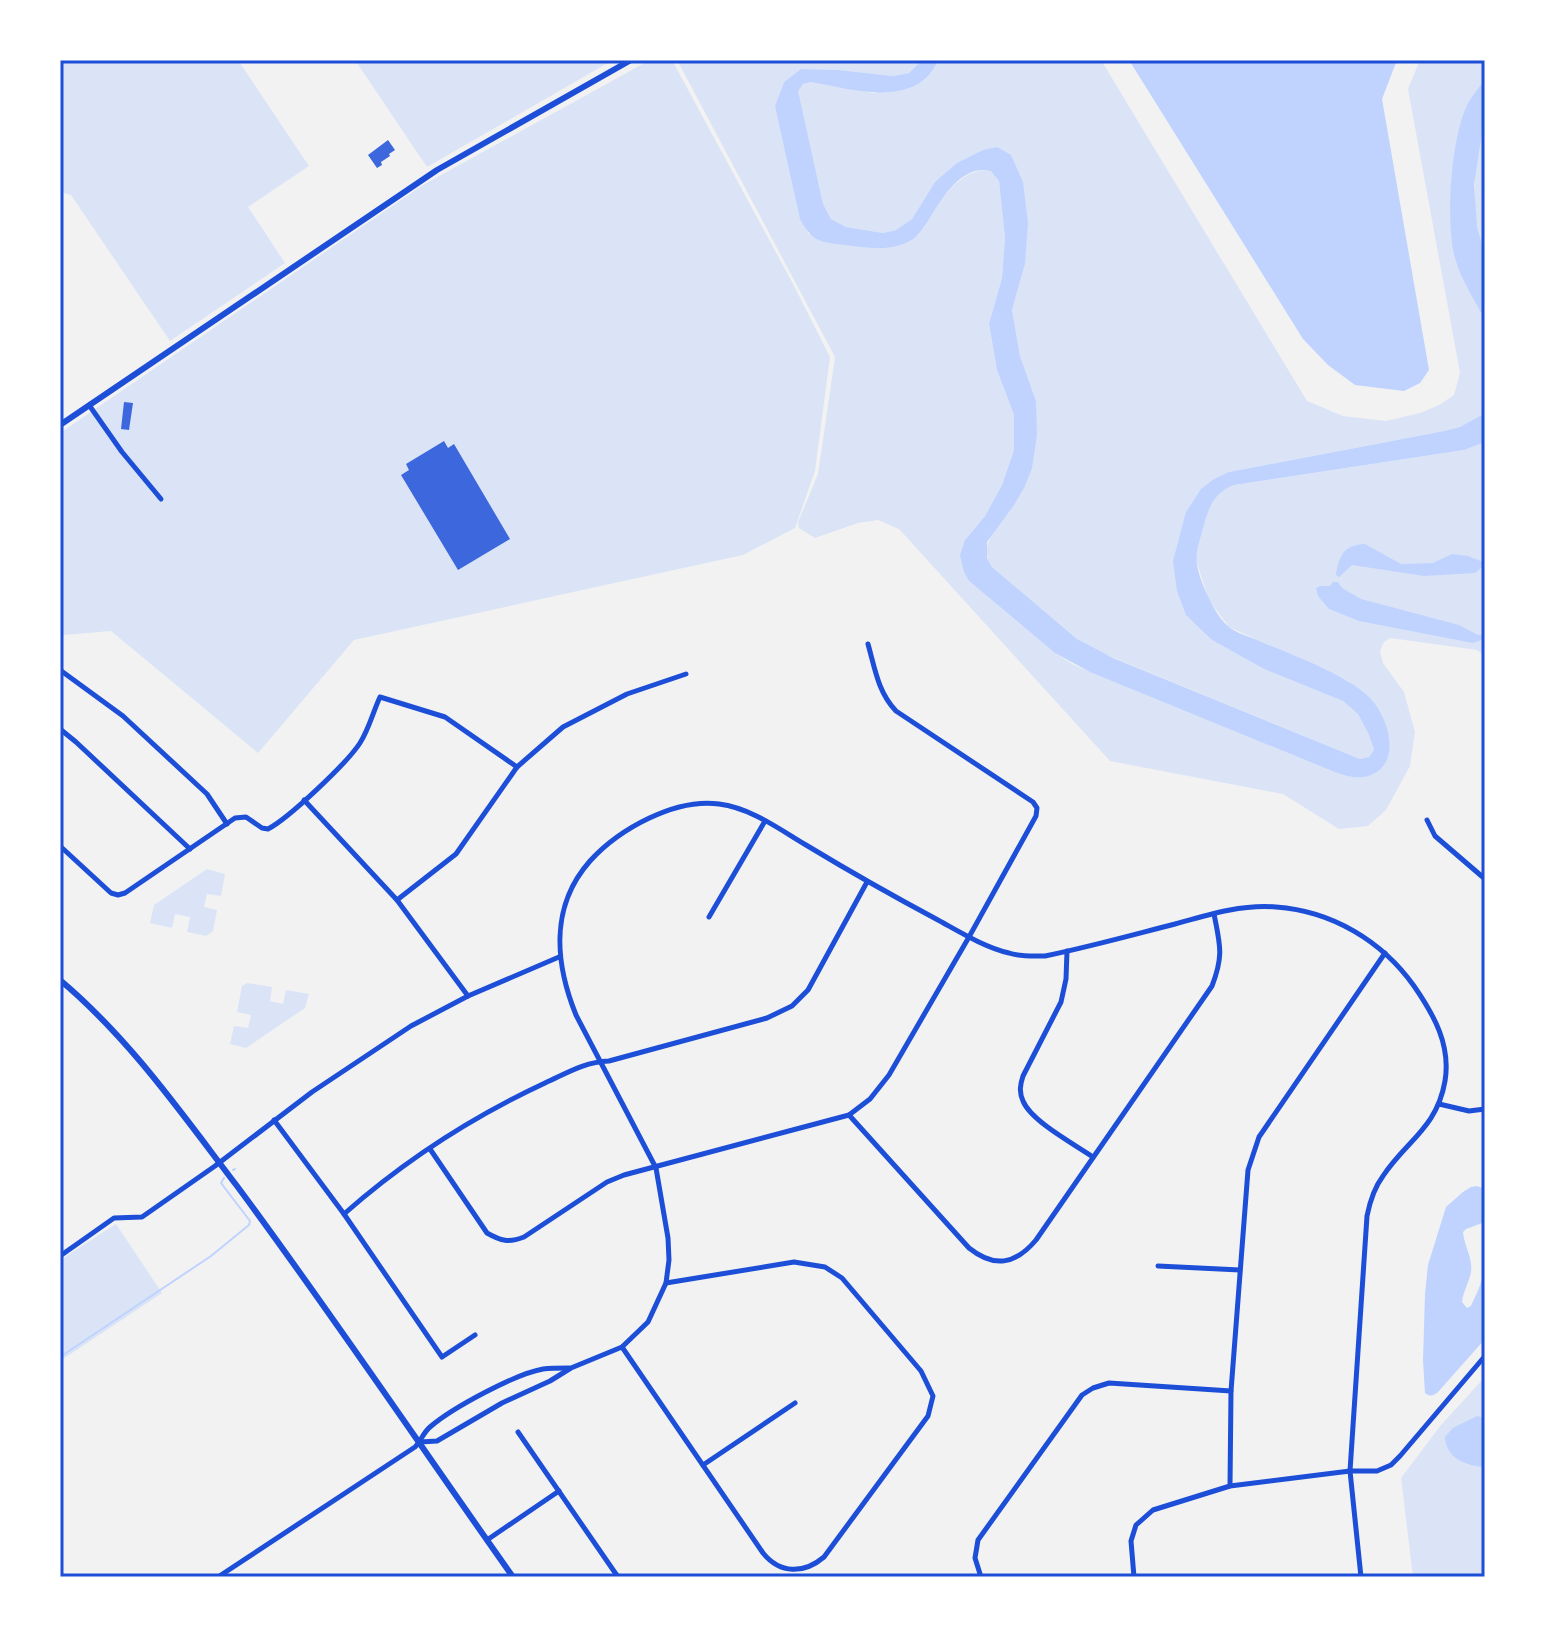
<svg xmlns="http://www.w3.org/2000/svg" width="1545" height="1637" font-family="'Alegreya Sans',sans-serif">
	<rect width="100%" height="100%" fill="#f2f2f2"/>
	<!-- green -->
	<g fill="#dbe4f7">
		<path d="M60,60H238L309,166L248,207L285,263L170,341L71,195L60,192Z"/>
		<path d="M355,60H613L427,167Z"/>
		<path d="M650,60H672L792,282L830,357L815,471L795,528L743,555L354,640L258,753L111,631L65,635L60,634V433L423,185Z"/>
		<path d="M677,60H922L909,73L893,76L839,70L801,69L784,82L775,106L808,234L918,236C934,212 958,163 992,171L999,181L1005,238L1002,278L989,324L997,370L1014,415V450L1002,485L985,516L965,540L969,581L1055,653L1074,665L1337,773C1357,775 1376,779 1386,759L1350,682L1229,627L1209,600L1195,557L1209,505L1220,491L1234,485L1464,450L1485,442V656L1477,650L1390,638L1384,642L1380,651L1383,663L1404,692L1415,732L1410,766L1386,810L1368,826L1339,829L1283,794L1110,761L899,529L878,520L858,523L815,538L799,528L798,522L818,474L835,357Z"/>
		<path d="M938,60H1101L1307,401L1343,416L1386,421L1420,413L1439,405L1454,395L1460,373L1408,89L1420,60H1485V80L1466,107L1461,124L1454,162L1450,200L1452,243L1462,275L1485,320V413L1460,427L1444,431L1229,472L1186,512L1212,640L1264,669L1343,701L1358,714L1369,735L1374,750L1369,757L1360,759L1097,651L1077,639L992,567C981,549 989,540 999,524L1036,401L1020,356L1012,310L1025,264L1011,155L935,182L912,219L896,230L883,233L846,227L831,219L823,204L797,91L803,84L811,82L874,93L935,66Z"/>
		<path d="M1485,112V255C1466,209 1476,159 1485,112Z"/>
		<path d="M207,869L225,874L221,896L207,894L204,907L217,910L213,931L206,936L187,932L190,917L175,914L172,928L150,923L154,905Z"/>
		<path d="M247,983L272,987L270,1001L283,1004L286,990L309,994L305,1008L246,1048L230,1044L234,1026L248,1028L251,1015L237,1012L242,986Z"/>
		<path d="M116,1224L162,1293L60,1361V1260Z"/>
		<path d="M1485,1377V1577H1413L1401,1478L1441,1425Z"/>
	</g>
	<!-- water -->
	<g fill="#bfd3fe">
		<path d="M922,60H938C917,110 851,89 811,82L803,84L798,91L823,204L831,219L846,227L883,233L896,230L912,219L935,182L957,163L983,150L997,147L1011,155L1023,182L1028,223L1025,264L1012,310L1020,356L1036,401L1037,435L1032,468L1024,488L1014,505L987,542V558L992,567L1077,639L1113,658L1360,759L1369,757L1374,750L1369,735L1358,714L1343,701L1264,669L1212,640L1186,615L1177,591L1173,561L1186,512L1201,489L1214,479L1229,472L1444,431L1460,427L1485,413V442L1464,450L1234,485C1212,493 1208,510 1202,532C1195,557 1194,560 1203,585C1209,599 1217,617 1229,627C1236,633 1248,636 1257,640C1289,654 1347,674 1371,699C1389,719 1403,765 1368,776C1358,779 1347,776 1337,773L1090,672L1055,653L969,581L964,572L960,555L965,540L985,516L1002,485L1014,450V415L997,370L989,324L1002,278L1005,238L999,181L991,171C961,164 942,199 928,221C924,226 921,232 917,236C897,253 869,248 845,245C820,242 812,242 800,219L775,106L784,82L801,69L839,70L893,76L909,73Z"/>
		<path d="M1129,60H1397L1382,99L1429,370L1420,383L1404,391L1355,385L1328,365L1303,339Z"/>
		<path d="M1485,80V112L1474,185L1477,227L1485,255V320C1475,300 1461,280 1455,258C1445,222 1451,139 1467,105C1472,96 1478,88 1485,80Z"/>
		<path d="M1365,544L1401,564L1433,563L1452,554L1468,556L1483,562L1482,567L1475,573L1424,576L1352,565L1339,577L1336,575C1339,555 1344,545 1365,544Z"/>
		<path d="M1333,582H1338L1342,588L1361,599L1459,625L1478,635H1483L1484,639L1473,643L1359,621L1329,609L1318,596L1316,588L1320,586H1330Z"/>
		<path d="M1477,1186L1485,1189V1222L1466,1229L1463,1232C1464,1244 1470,1253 1471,1264C1473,1277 1463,1290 1462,1302L1467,1308L1471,1306C1476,1295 1483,1281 1484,1269C1485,1257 1478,1248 1485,1237V1339L1438,1392C1433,1396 1431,1397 1425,1393L1423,1360L1425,1294L1428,1265L1446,1207L1463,1192L1471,1187Z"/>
		<path d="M1477,1416L1485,1418V1467C1467,1466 1446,1459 1445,1437L1453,1428Z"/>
	</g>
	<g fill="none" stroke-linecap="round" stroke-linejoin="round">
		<!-- stream -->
		<g stroke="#bfd3fe" stroke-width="2">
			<path d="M233,1170L235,1169"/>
			<path d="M60,1357L211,1256L249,1225L250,1221L221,1183L224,1178"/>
		</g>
	</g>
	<!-- building -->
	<g fill="#3d67dc">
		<path d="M388,140L395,150L389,154L390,156L381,162L382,165L377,168L368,155Z"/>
		<path d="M124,402L133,403L129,430L121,429Z"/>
		<path d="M444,441L448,448L454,444L510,539L458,570L401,475L409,470L406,464Z"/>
	</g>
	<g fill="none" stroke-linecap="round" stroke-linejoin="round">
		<!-- minor -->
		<g stroke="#1d4ed8" stroke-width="5">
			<path d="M89,405L122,452L161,499"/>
			<path d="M60,670L123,716L207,794L227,824"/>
			<path d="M60,729L76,742L190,849"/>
			<path d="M304,800L397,900L468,996"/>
			<path d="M1427,820L1435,836L1485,879"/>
			<path d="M60,846L111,893L118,895L125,893L235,818L246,817L262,828L268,829C289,818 347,763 360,743C369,729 373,712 380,697L445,717L517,767"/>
			<path d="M397,900L456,854L517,767L563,727L627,694L686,674"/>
			<path d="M709,917L765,821"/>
			<path d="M1067,951L1066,979L1061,1002L1023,1076C1020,1085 1019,1092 1023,1101C1031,1121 1074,1144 1093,1157"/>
			<path d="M1439,1104L1469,1111L1485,1109"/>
			<path d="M849,1115L969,1248C994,1268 1015,1265 1036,1240L1212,986C1224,955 1220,945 1214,914"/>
			<path d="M274,1120L344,1214L442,1357L475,1335"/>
			<path d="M430,1149L487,1233C501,1241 509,1243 524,1237L607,1182L624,1175L849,1115L870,1099L889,1075L969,937L1036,816L1037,808L1033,802L896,711C878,692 875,669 868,644"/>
			<path d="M344,1214C404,1161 472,1117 545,1083C567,1073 584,1062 609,1061L767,1018L792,1006L808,990L867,882"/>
			<path d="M60,1256L114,1218L142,1217L215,1166L312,1092L411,1026L468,996L559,957"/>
			<path d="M1158,1266L1240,1270"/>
			<path d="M622,1347L763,1553C780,1574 804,1574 824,1557L928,1416L933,1396L921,1371L842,1278L825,1267L794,1262L666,1283"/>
			<path d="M518,1432L618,1577"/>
			<path d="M420,1442L437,1441L502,1403L550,1381L571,1368L622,1347L648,1322L666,1283L669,1260L668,1238L656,1168L576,1015C555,963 550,906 590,861C619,829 675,798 719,804C751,808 779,829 806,845C849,871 893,896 938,920C960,932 984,947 1009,953C1021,957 1033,956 1045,956C1089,947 1132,935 1175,924C1207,915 1242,904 1276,907C1332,911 1382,941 1414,986C1434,1015 1451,1045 1445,1081C1437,1128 1406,1141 1383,1176C1374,1188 1370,1201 1367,1216L1350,1471L1361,1577"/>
			<path d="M703,1465L795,1403"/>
			<path d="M1230,1486L1231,1391L1248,1170L1259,1137L1385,953"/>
			<path d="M487,1540L559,1491"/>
			<path d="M218,1577L415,1447C421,1441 423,1433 430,1427C452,1408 515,1374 543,1369C551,1368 560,1368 569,1368"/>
			<path d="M981,1577L975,1558L978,1540L1082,1395L1093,1388L1109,1383L1231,1391"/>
			<path d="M1134,1577L1131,1541L1136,1525L1153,1510L1230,1486L1350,1471H1377L1391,1465L1400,1456L1485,1356"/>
		</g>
		<!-- tertiary -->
		<g stroke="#1d4ed8" stroke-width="6">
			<path d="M60,425L437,170L631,60"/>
			<path d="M60,980C130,1039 182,1114 237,1186C332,1314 421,1447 513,1577"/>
		</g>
	</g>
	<!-- border -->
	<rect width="1545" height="1637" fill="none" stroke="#ffffff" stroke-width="124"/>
	<rect x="62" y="62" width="1421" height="1513" fill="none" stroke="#1d4ed8" stroke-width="3"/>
</svg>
